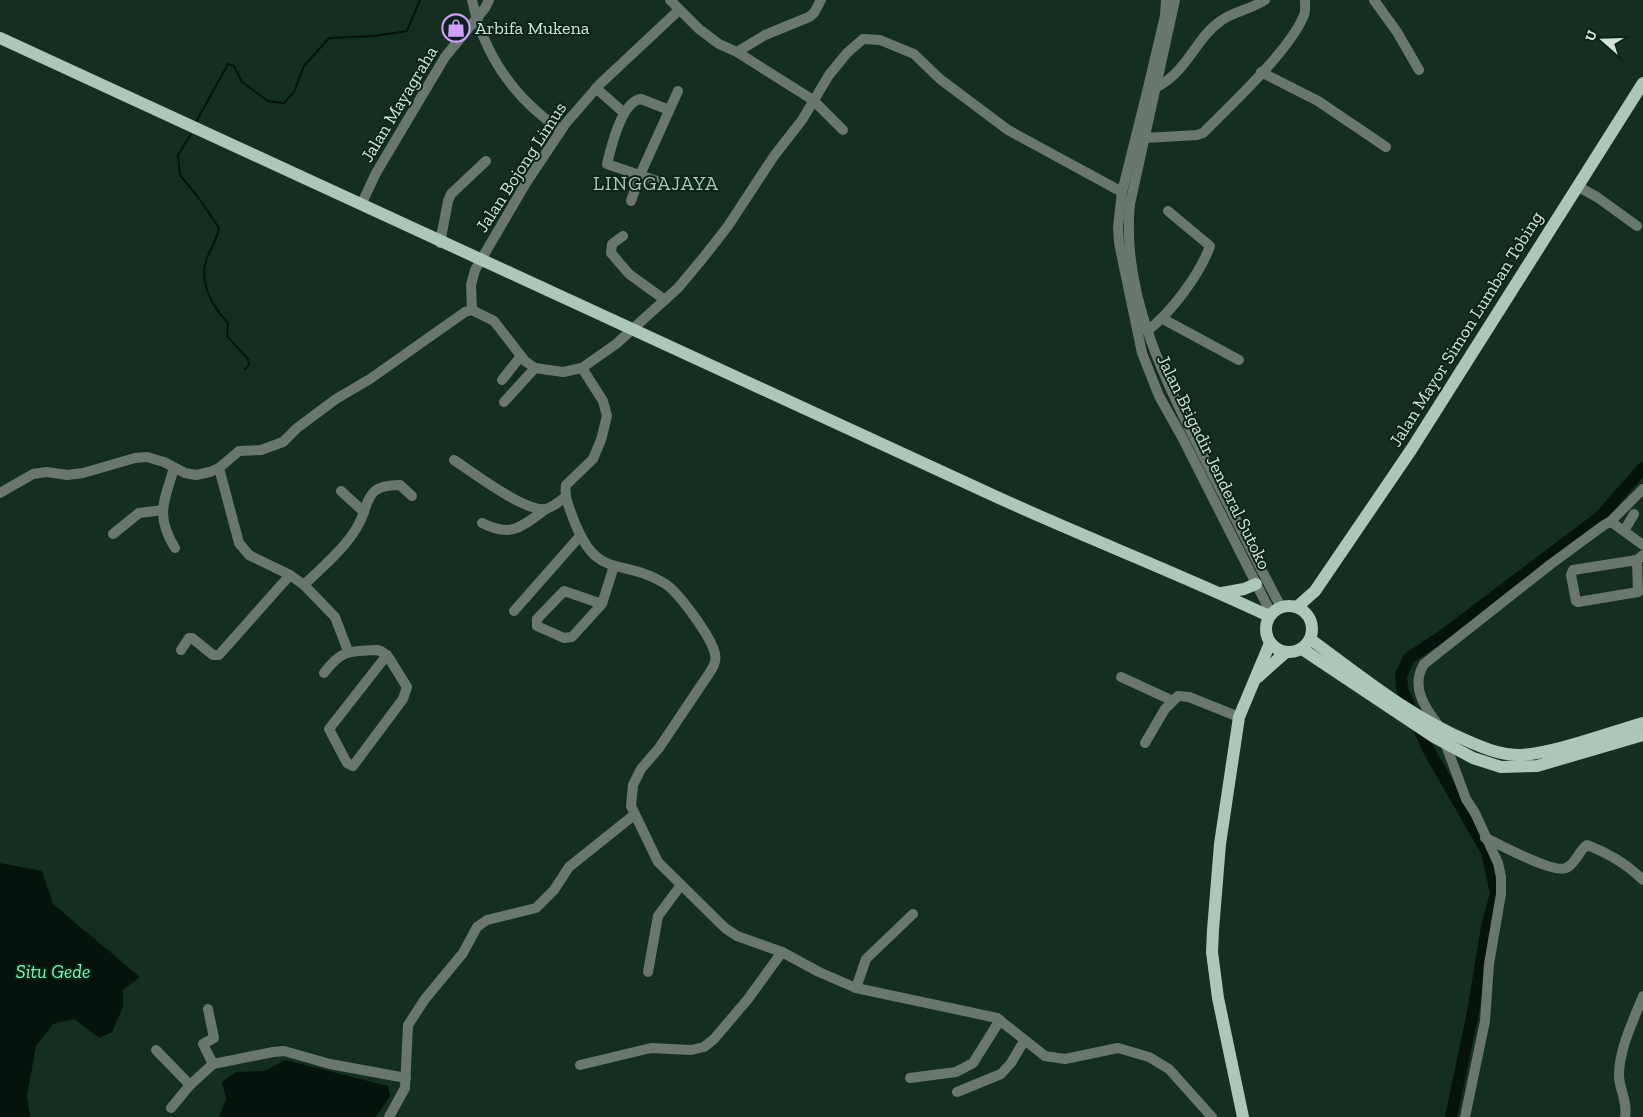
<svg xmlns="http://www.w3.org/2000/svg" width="1643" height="1117" font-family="'Zilla Slab',serif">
	<rect width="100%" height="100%" fill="#142f20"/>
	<!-- water -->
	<g fill="#06130c">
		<path d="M0,863L42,871L53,904L140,977L123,990V1007L112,1032L99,1038L74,1019L53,1024L36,1046L27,1096L30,1117H0Z"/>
		<path d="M285,1060L388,1086L390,1096L376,1117H219L226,1099L222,1082L236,1072L265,1071Z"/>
	</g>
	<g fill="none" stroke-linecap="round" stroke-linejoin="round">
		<!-- stream -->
		<g stroke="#06130c" stroke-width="2">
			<path d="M196,122L228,64L234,66L242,82L268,101L284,103L294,92L304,66L329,38L374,36L407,31L420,0"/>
			<path d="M191,134L178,155L180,175L198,197L219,228C217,239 211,248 207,258C198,282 212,306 228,323L227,336L248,359L249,365L245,369"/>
		</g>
		<!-- river -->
		<path stroke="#06130c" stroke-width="12" d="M1451,1117L1473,1012L1487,927L1496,893L1487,852L1428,749L1402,689L1401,675L1409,658L1441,637L1600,517L1643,468"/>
		<!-- minor -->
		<g stroke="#6a776f" stroke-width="10">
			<path d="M472,0C484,55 515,99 561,130"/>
			<path d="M670,0L699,29L719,44L737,52L813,100L843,130"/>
			<path d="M1166,0L1165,16L1147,92L1122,192L1118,227L1119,243L1142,353L1159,396L1182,437L1271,613"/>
			<path d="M1175,0L1130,204C1120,300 1173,396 1215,479C1237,521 1258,564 1281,607"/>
			<path d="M1374,0L1397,32L1419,70"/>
			<path d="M737,52L765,35L809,17L814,13L821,0"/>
			<path d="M1261,72L1318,101L1386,147"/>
			<path d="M1157,87C1188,71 1196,37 1222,20C1235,11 1252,9 1265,0"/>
			<path d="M596,88L623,112"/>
			<path d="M1145,138L1197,135L1203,133C1230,106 1291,49 1304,15C1306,11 1305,5 1305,0"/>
			<path d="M657,181L607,164C611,147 622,101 641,99L669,110"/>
			<path d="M1577,186L1597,197L1637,226"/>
			<path d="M631,201L640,175L678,91"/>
			<path d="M361,205L376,173L445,57L485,8L489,0"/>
			<path d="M623,236L612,244L611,253L629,274L665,300"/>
			<path d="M440,243L448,201L451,194L486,161"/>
			<path d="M472,310L471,285L475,270L526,183L566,123L600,84L679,10"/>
			<path d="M1163,319L1239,360"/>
			<path d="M1147,331C1171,313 1200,274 1210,246L1168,211"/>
			<path d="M582,368L603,401L607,416L601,440L593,459L566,485C564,497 569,507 573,518C597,582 618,556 664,583C678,591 712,638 715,654C717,662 712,669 708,675L659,748L641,769L633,785L631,806L658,862L725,928L737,936L782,952L819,972L856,988L997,1018L1045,1056L1065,1059L1118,1048L1149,1057L1169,1069L1212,1117"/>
			<path d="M502,380L521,356"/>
			<path d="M504,402L535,368"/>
			<path d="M454,460C472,472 525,512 545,509C552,508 560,501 565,497"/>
			<path d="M174,468C164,502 155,515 175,548"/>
			<path d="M219,468L239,543L249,555L290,575L304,585L335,617L348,651"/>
			<path d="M0,493L33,474L47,472L67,475L83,473L135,458L147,457L164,462L185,473L196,475L210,472L219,468L239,451L261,450L283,442L297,428L336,399L370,379L465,312L472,310L494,321L525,361L535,368L563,372L582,368L616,344L678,288L703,258L728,226L774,156L802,120L829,75L847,53L863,39L880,40L914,54L940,79L1008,130L1122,192"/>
			<path d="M364,512C370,491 376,485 400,485L412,496"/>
			<path d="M1610,522L1643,489"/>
			<path d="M482,523C512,538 521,527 546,509"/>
			<path d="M1624,531L1634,514"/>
			<path d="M113,534L139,513L163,510"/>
			<path d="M1637,560L1573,570L1571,575L1576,601L1578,602L1638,592L1637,560L1643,555"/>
			<path d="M304,585C325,564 354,542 364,512L341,491"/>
			<path d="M602,604L564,591L537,619V626L564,638L572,637L602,604L614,566"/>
			<path d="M514,611L580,536"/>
			<path d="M181,650L189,638H192L213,655H219L290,575"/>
			<path d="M324,673C342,649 350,651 378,650C383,652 386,654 389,658L407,687L403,699L353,766L347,763L329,729L387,655"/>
			<path d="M1121,677L1171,700"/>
			<path d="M1439,726C1425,708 1410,687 1424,664L1551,564L1604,525L1610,522L1614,524L1643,545"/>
			<path d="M1444,740L1466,799L1475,813L1498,863L1501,877V894L1489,964L1485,1021L1465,1117"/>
			<path d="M1145,743L1165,709L1178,696L1189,697L1239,717"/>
			<path d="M1485,838C1500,844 1552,874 1566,868C1576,864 1579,850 1587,845C1608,853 1627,864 1643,880"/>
			<path d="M648,972L658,916L681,885"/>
			<path d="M856,988L866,959L913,914"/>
			<path d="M208,1009L214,1038L203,1044L213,1064"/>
			<path d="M156,1050L190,1085"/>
			<path d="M580,1065L651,1048L691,1050L704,1047L714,1039L748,999L782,952"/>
			<path d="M910,1078L956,1072L973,1063L1000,1020"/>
			<path d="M957,1092L1001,1074L1011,1063L1024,1041"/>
			<path d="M171,1108L190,1085L213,1064L273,1052L284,1051L330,1064L406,1078"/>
			<path d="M389,1117L405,1088L408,1025L425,999L463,953L477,927L487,920L536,908L554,890L569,867L634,815"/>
			<path d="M1625,1117C1628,1101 1619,1090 1619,1075C1619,1049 1634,1019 1643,996"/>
		</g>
		<!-- major -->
		<g stroke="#acc7b7" stroke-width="12">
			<path d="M0,38C333,193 666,346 999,498C1089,539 1180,574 1269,616"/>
			<path d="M1222,593L1244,589L1256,584"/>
			<circle cx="1289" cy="629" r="23"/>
			<path d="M1297,607L1315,591L1411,450L1643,83"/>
			<path d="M1310,639C1362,677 1410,717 1470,742C1487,749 1503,756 1521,755C1556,753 1608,733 1643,723"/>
			<path d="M1302,649L1434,737L1473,758L1501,767L1537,766L1643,735"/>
			<path d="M1258,677L1286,652"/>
			<path d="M1243,1117L1218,998L1212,952L1213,930L1220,844L1239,717L1270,643"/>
		</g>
	</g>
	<!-- icons -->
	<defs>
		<g id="shop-ring" transform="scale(1.4375)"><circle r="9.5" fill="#0a2517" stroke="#d29dfd" stroke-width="1.5"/><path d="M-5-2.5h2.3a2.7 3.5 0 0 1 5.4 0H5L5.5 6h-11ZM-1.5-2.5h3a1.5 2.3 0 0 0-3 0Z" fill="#d29dfd"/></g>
	</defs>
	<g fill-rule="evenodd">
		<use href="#shop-ring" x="456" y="28"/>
	</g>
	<g text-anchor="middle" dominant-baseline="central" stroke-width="4" stroke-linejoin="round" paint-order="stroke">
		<!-- poi labels -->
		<g font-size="18" fill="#d3e3d9" stroke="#0a2517" text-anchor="start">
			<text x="475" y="28">Arbifa Mukena</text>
		</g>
		<!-- street labels -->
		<g font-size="18" fill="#d3e3d9" stroke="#0a2517">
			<text transform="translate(399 104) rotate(-59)">Jalan Mayagraha</text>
			<text transform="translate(521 167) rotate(-57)">Jalan Bojong Limus</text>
			<text transform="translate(1466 329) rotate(-58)">Jalan Mayor Simon Lumban Tobing</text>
			<text transform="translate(1214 462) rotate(64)">Jalan Brigadir Jenderal Sutoko</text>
		</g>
		<!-- water labels -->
		<g font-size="19" font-style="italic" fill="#78fbb7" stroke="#0a2517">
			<text x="53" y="971">Situ Gede</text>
		</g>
		<!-- quarter labels -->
		<g font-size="20" letter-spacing="1" fill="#abcab7" stroke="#0a2517">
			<text x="656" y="183">LINGGAJAYA</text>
		</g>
	</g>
	<!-- north arrow -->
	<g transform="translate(1603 40) rotate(290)" stroke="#0a2517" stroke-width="4" paint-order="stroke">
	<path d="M0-4L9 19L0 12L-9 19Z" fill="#d3e3d9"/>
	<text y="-8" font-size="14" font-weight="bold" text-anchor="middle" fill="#d3e3d9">U</text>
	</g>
</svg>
